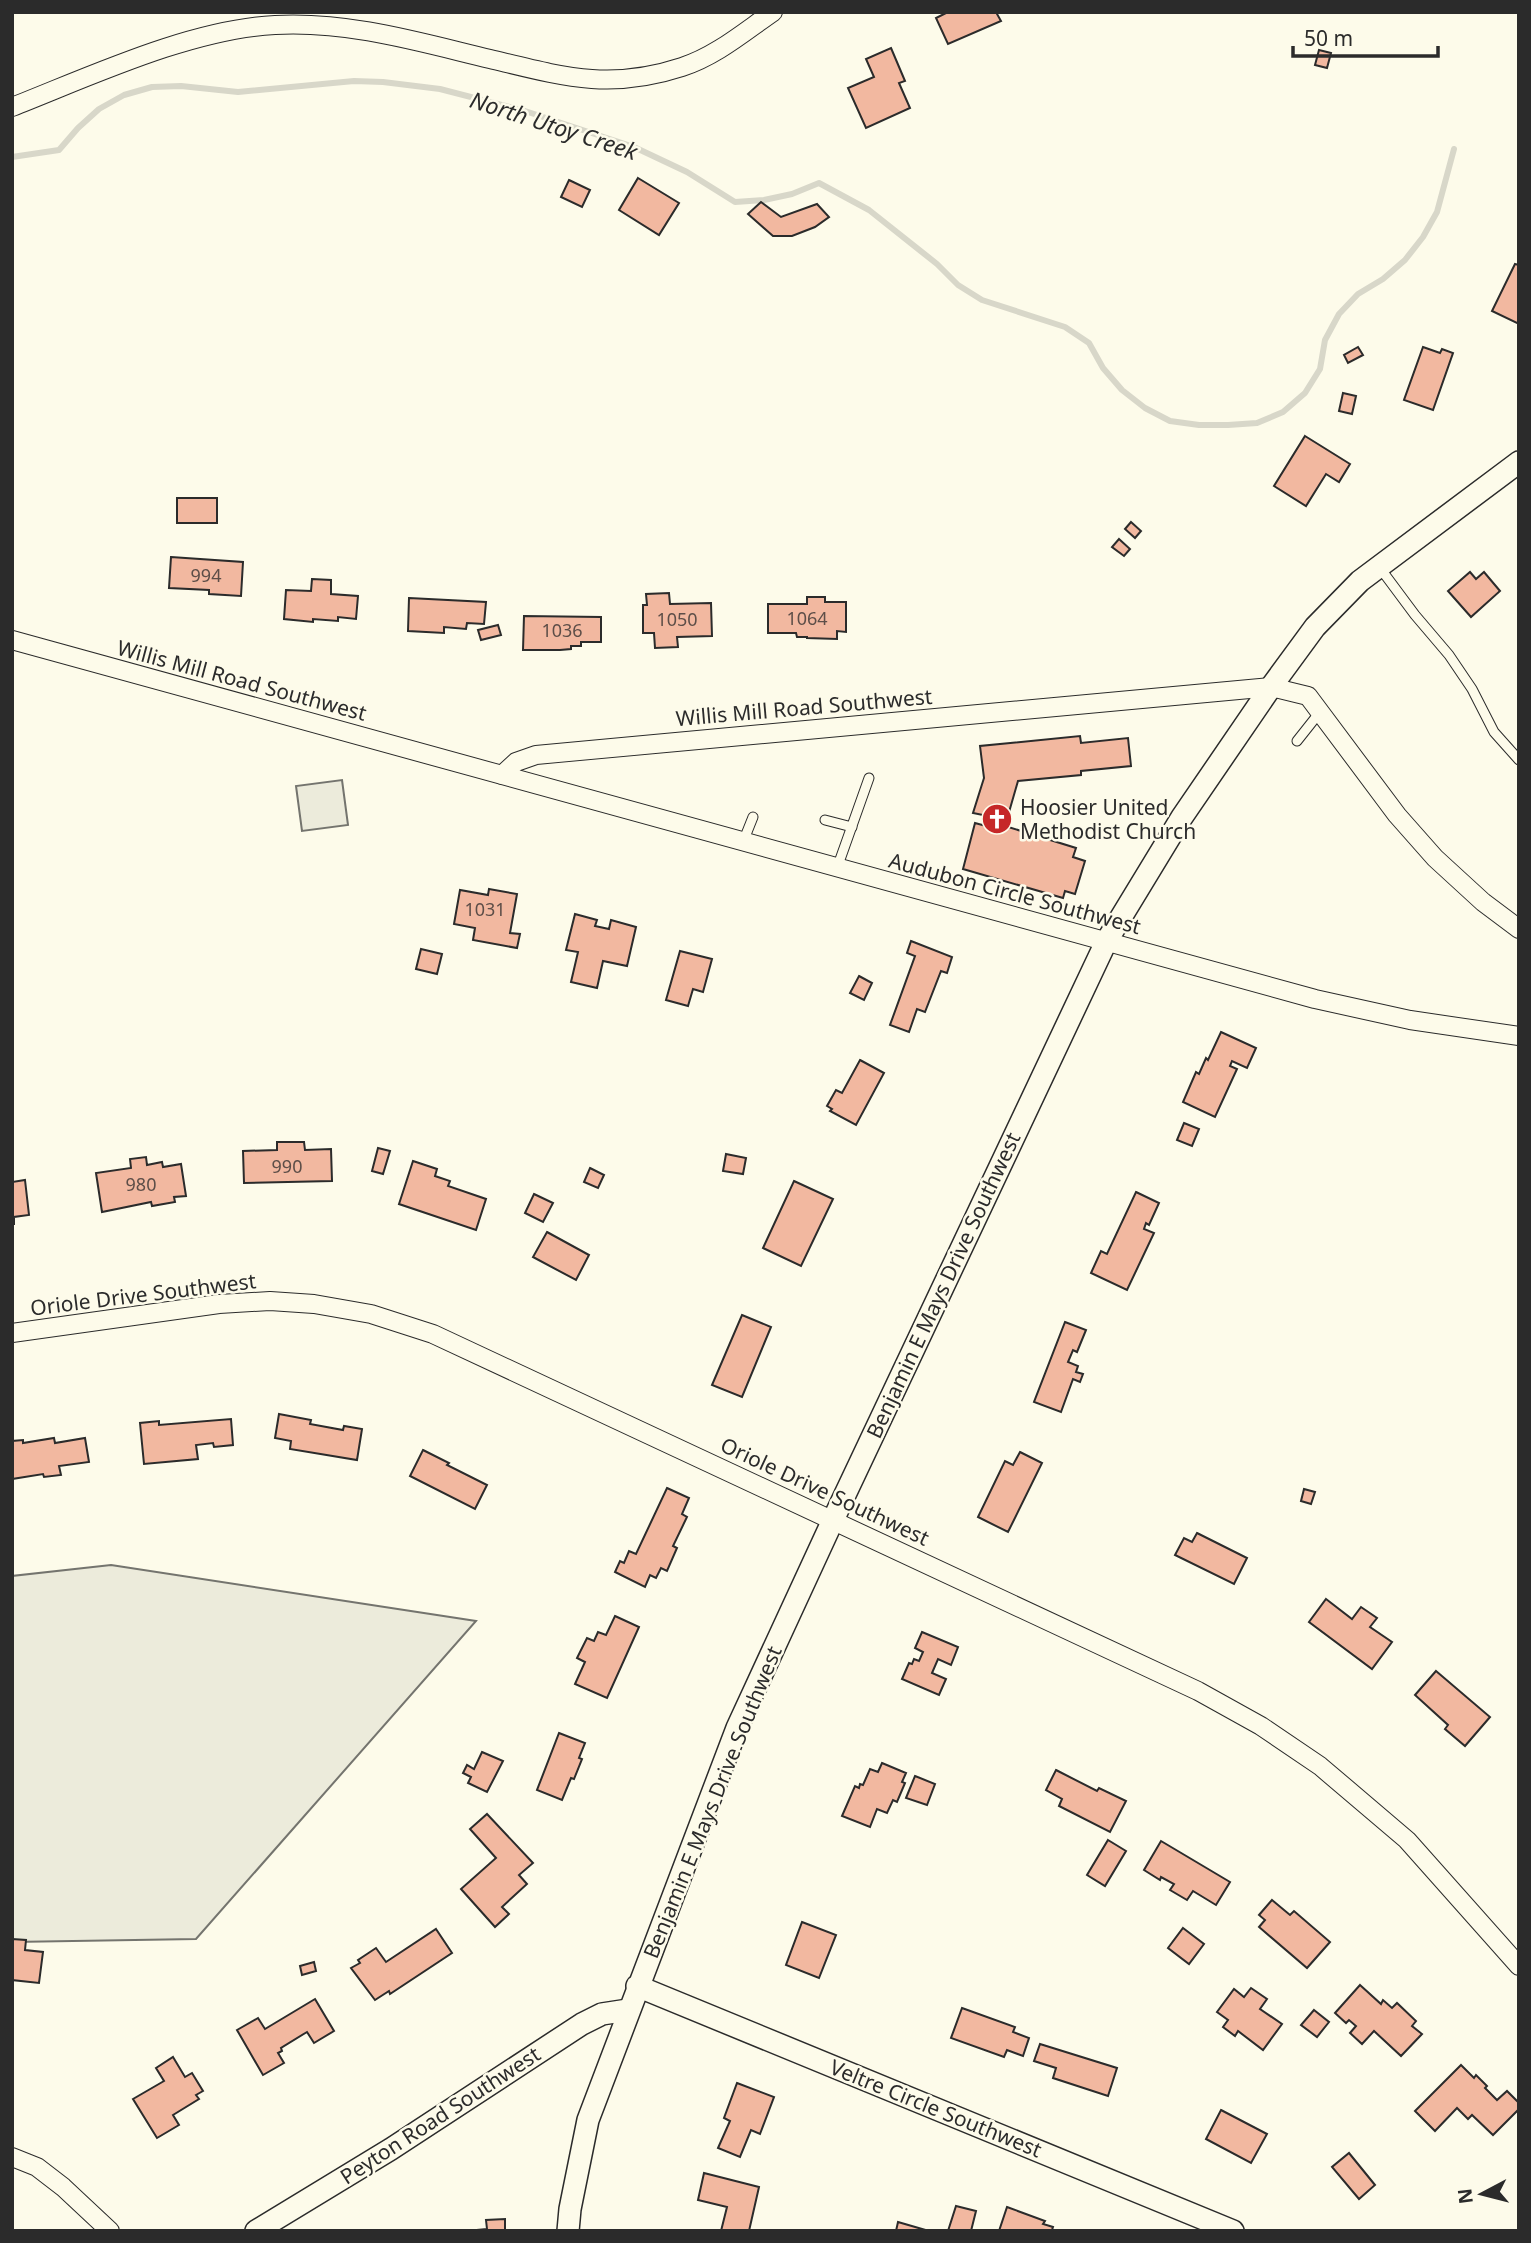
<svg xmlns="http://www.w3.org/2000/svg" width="1531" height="2243" font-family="'Noto Sans',sans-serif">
	<rect width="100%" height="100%" fill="#fdfbea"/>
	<!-- green -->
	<g fill="#ecebdb" stroke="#74746e" stroke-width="2">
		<path d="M342,780L348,825L302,831L296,786Z"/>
		<path d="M111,1565L476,1621L196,1939L12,1942V1576Z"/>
	</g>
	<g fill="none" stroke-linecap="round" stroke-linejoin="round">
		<!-- stream -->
		<path stroke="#d8d7c9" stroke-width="6" d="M12,157L59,150L78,128L99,109L124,95L152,87L181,86L238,92L354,81L383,82L440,89L525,111L634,147L687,172L735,202L764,200L792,194L819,183L869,210L937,264L958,285L982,300L1065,327L1089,343L1103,368L1122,390L1145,408L1170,421L1199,425H1228L1257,423L1283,412L1305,393L1320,369L1325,340L1339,314L1358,294L1383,279L1405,260L1423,237L1437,212L1454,149"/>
	</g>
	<!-- building -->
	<g fill="#f2b8a0" stroke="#2b2b2b" stroke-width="2">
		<path d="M948,12H999L997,14L1001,21L948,44L936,18Z"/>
		<path d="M891,48L905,81L899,83L910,108L866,128L848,88L874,77L866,59Z"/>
		<path d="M1319,50L1331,53L1327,68L1315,65Z"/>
		<path d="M638,178L679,203L659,235L619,210Z"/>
		<path d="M569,180L590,190L582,207L561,197Z"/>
		<path d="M761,202L781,217L817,204L829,217L815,227L792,236H773L748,214Z"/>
		<path d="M1515,264L1519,265V324L1492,311Z"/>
		<path d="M1358,347L1363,355L1348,363L1344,355Z"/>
		<path d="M1423,347L1440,353L1442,349L1453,353L1433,410L1404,400Z"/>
		<path d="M1343,393L1356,396L1352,414L1339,411Z"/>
		<path d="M1305,436L1350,464L1339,482L1326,474L1306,506L1274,486Z"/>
		<rect x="177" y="498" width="40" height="25"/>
		<path d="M1131,522L1141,531L1135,538L1125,529Z"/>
		<path d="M1119,539L1130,549L1124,556L1112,547Z"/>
		<path d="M171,557L243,562L241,596L209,594V590L169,588Z"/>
		<path d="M1470,572L1476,579L1484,572L1500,591L1471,617L1448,591Z"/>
		<path d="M312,579L331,580V594L358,596L356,619L338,617V621L313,619V622L284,619L286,590L311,591Z"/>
		<path d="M669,593L670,604L711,603L712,636L677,637L678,647L655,648L654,633H643V605H647L646,594Z"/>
		<path d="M807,597H825V602H846V632L837,631V639L807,638V637H797L796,633H768V604H807Z"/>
		<path d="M409,598L486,602L484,624L467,623L466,629L444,627V633L408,631Z"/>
		<path d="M524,616L601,617V642H581V646H571V649L560,650H523Z"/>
		<path d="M498,625L501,635L481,640L478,630Z"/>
		<path d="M1080,736L1081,743L1128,738L1131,766L1081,771V775L1018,781L1005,826L1076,848L1073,857L1085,861L1075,894L1065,891L1063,898L963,869L975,823L986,826L988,816L973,813L984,778L980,746Z"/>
		<path d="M489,889L517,894L510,933L520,934L517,948L473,940L475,928L454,924L460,890L488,895Z"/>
		<path d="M575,914L597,920L595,926L609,929L611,920L636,927L627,966L603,961L597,988L571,982L578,952L566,950Z"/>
		<path d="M911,941L952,957L947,973L941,971L925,1012L917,1009L909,1032L890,1025L915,956L907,953Z"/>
		<path d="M421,949L442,954L437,974L416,969Z"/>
		<path d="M680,951L712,959L703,992L693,989L688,1006L666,1000Z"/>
		<path d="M859,976L872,983L864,1000L850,993Z"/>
		<path d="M1221,1032L1256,1048L1247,1068L1232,1061L1230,1066L1237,1069L1215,1117L1183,1102L1196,1072L1199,1074L1206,1058L1208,1060Z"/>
		<path d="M860,1060L884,1073L856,1125L830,1111L832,1109L827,1106L836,1090L842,1093Z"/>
		<path d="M1184,1123L1199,1129L1192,1146L1177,1140Z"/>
		<path d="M277,1142H304L305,1150L331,1149L332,1181L244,1183L243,1151L277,1150Z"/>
		<path d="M378,1148L390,1151L383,1174L372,1171Z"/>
		<path d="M726,1154L746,1158L743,1174L723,1171Z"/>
		<path d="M146,1157L147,1165L162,1162L163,1167L181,1164L186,1196L174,1197L175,1202L152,1206L151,1202L102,1212L96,1173L131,1168L130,1159Z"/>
		<path d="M413,1161L437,1169L435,1176L450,1181L448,1186L486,1199L476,1230L399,1204Z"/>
		<path d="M590,1168L604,1175L598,1188L584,1182Z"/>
		<path d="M25,1180L29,1215L14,1217V1224H12V1182Z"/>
		<path d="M794,1181L833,1199L801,1266L763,1248Z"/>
		<path d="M1136,1192L1159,1203L1149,1225L1146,1223L1144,1229L1154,1233L1127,1290L1091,1273L1101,1251L1107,1254Z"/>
		<path d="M534,1194L553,1203L543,1222L525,1213Z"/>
		<path d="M547,1232L589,1255L576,1280L533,1257Z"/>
		<path d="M742,1315L771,1327L742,1397L712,1385Z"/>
		<path d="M1065,1322L1086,1330L1077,1352L1073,1350L1068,1362L1078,1366L1076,1372L1083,1374L1080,1382L1073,1379L1061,1412L1034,1402Z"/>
		<path d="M279,1414L311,1420L310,1424L343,1430L344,1426L362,1429L357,1460L290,1449L291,1441L275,1438Z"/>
		<path d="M231,1419L233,1445L214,1447L213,1443L196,1445L198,1459L144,1464L140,1423L159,1421V1425Z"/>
		<path d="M54,1438L55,1443L85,1438L89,1462L59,1466L61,1475L44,1477L43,1474L12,1479V1441L23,1440V1443Z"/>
		<path d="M423,1450L449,1463L447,1465L487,1485L475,1509L410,1476Z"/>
		<path d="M1020,1452L1042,1463L1008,1532L978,1517L1005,1461L1013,1465Z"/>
		<path d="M667,1488L689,1498L682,1514L687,1517L673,1546L677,1548L667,1571L661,1568L656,1578L650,1575L645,1587L615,1572L620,1561L624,1563L629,1551L636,1554Z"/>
		<path d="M1304,1489L1315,1492L1311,1504L1301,1501Z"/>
		<path d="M1197,1533L1247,1558L1234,1584L1175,1555L1184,1538L1192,1542Z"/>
		<path d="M1326,1599L1352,1619L1361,1607L1377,1618L1370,1627L1392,1642L1372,1669L1309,1622Z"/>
		<path d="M615,1616L639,1627L607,1698L575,1684L585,1662L577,1658L587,1638L594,1641L598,1632L606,1635Z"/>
		<path d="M922,1632L958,1647L951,1665L938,1659L932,1673L946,1679L939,1695L902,1679L909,1663L912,1664L914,1659L919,1661L923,1652L915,1648Z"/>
		<path d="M1436,1671L1490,1717L1465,1746L1445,1729L1448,1725L1415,1695Z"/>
		<path d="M559,1733L585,1743L579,1758L582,1759L574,1779L571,1778L562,1800L537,1790Z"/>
		<path d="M482,1752L503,1761L487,1792L468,1783L471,1777L463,1773L467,1765L474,1769Z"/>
		<path d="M882,1763L906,1773L902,1782L905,1783L897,1802L893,1800L887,1813L877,1809L870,1827L842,1816L855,1786L859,1788L860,1784L863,1785L870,1769L878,1772Z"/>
		<path d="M1056,1770L1097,1791L1099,1788L1126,1801L1110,1832L1059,1806L1062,1799L1046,1790Z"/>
		<path d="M915,1776L935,1784L927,1805L906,1798Z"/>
		<path d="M487,1814L533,1863L519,1875L527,1884L502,1907L509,1914L495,1927L461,1889L496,1858L470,1829Z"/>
		<path d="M1108,1840L1126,1851L1105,1886L1087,1875Z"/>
		<path d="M1161,1841L1230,1882L1216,1905L1193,1891L1187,1900L1170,1890L1174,1884L1161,1877L1160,1880L1144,1870Z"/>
		<path d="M1272,1900L1290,1915L1294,1911L1330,1942L1307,1968L1259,1927L1265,1920L1259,1915Z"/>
		<path d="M802,1922L836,1935L819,1978L786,1965Z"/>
		<path d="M1183,1928L1204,1944L1189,1964L1168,1948Z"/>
		<path d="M436,1929L452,1953L390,1994L389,1991L375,2000L351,1968L360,1963L358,1960L376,1948L386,1962Z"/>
		<path d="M12,1939L26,1940L25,1950L43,1952L39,1983L12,1980Z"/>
		<path d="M314,1962L316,1971L302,1975L300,1966Z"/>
		<path d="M1360,1985L1381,2004L1383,2000L1392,2008L1397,2003L1416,2021L1412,2026L1422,2034L1401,2056L1374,2031L1362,2044L1350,2033L1356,2026L1349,2020L1346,2023L1335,2013Z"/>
		<path d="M1251,1988L1267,1999L1260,2009L1282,2024L1263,2050L1238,2031L1235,2036L1223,2027L1228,2020L1217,2012L1234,1989L1244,1997Z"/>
		<path d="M315,1999L334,2031L314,2043L307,2032L281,2048L282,2051L278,2053L284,2063L263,2075L237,2030L258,2018L265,2029Z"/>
		<path d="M962,2008L1015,2027L1013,2032L1029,2038L1023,2056L1007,2050L1004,2057L951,2038Z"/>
		<path d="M1314,2010L1329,2022L1317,2037L1301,2025Z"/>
		<path d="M1040,2044L1117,2068L1108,2096L1053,2078L1056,2068L1034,2061Z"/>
		<path d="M173,2057L185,2077L192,2073L203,2091L196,2095L199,2099L173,2115L179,2125L157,2138L133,2099L164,2081L156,2068Z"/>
		<path d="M1461,2065L1474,2078L1476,2075L1487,2086L1485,2088L1497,2100L1507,2091L1519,2103V2109L1493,2135L1472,2115L1468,2119L1457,2108L1435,2131L1415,2111Z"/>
		<path d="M737,2083L774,2097L760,2134L751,2130L740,2157L718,2148L730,2121L724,2118Z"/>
		<path d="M1221,2110L1267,2134L1251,2163L1206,2139Z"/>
		<path d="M1349,2153L1375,2185L1359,2199L1332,2167Z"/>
		<path d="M704,2173L759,2187L749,2231H721L727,2207L698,2200Z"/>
		<path d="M956,2206L976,2211L971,2231H948Z"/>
		<path d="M1007,2207L1045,2221L1043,2224L1053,2227L1052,2230L1056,2231H999Z"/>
		<path d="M505,2219V2231H466L487,2229L486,2220Z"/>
		<path d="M898,2222L929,2231H896Z"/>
	</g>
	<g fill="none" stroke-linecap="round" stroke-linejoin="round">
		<!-- service casing -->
		<g stroke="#2b2b2b" stroke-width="11">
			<g id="service">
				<path d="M1380,568L1415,615L1449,655L1472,689L1494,732L1519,760"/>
				<path d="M1297,741L1320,712"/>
				<path d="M825,820L852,827"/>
				<path d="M743,842L753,817"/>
				<path d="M837,868L869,778"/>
			</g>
		</g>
		<!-- minor casing -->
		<g stroke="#2b2b2b" stroke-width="20">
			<g id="minor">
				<path d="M12,107C91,76 191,29 275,25C349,21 419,42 490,59C561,76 609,91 682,67C716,56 744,32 773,12"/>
				<path d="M12,640L1315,999L1410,1020L1519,1036"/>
				<path d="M502,775L516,762L536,755L1271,687L1308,696L1397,815L1435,858L1483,902L1519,929"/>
				<path d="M12,1333L219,1304L270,1301L314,1304L371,1314L433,1334L1198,1691L1261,1726L1320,1766L1407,1840L1519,1966"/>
				<path d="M12,2157L37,2167L63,2187L110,2231"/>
			</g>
		</g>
		<!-- tertiary casing -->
		<g stroke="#2b2b2b" stroke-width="24">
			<g id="tertiary">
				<path d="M637,1986L1233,2231"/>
				<path d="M256,2231L391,2149L582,2024L602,2014L628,2010"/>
				<path d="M568,2231L570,2209L588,2120L737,1728L833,1520L1106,942L1182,817L1271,687L1315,627L1360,581L1519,462"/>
			</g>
		</g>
		<!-- service -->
		<use href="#service" stroke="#fdfbea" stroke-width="9"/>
		<!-- minor -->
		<use href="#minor" stroke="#fdfbea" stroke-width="18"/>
		<!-- tertiary -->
		<use href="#tertiary" stroke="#fdfbea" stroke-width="21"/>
	</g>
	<!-- icons -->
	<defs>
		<g id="church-disc" transform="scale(1.575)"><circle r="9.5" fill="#c62828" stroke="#fdfbea"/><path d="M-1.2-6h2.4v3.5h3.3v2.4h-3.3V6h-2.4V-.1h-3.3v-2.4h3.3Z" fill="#fff"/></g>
	</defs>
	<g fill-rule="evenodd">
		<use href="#church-disc" x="997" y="819"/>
	</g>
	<g text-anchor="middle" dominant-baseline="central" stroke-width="5" stroke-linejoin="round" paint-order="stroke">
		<!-- number labels -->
		<g font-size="18" fill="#5d4e48">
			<text x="206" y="575">994</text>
			<text x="807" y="618">1064</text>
			<text x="677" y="619">1050</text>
			<text x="562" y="630">1036</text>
			<text x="485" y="909">1031</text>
			<text x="287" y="1166">990</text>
			<text x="141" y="1184">980</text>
		</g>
		<!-- street labels -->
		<g font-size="21" fill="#2b2b2b" stroke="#fdfbea">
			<text transform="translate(242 680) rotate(15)">Willis Mill Road Southwest</text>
			<text transform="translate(804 707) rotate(-5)">Willis Mill Road Southwest</text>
			<text transform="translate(1015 893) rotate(15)">Audubon Circle Southwest</text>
			<text transform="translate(943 1285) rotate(-65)">Benjamin E Mays Drive Southwest</text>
			<text transform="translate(143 1294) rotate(-7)">Oriole Drive Southwest</text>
			<text transform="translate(825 1491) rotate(25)">Oriole Drive Southwest</text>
			<text transform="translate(712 1802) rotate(-68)">Benjamin E Mays Drive Southwest</text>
			<text transform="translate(936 2108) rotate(22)">Veltre Circle Southwest</text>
			<text transform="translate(440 2115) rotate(-33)">Peyton Road Southwest</text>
		</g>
		<!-- poi labels -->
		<g font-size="21" fill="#2b2b2b" stroke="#fdfbea" text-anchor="start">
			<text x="1020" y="807">Hoosier United<tspan x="1020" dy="24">Methodist Church</tspan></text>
		</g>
		<!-- water labels -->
		<g font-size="23" font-style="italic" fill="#2b2b2b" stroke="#fdfbea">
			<text transform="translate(554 125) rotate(18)">North Utoy Creek</text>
		</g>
	</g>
	<!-- border -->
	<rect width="1531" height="2243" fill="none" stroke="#2b2b2b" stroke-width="28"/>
	<!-- north arrow -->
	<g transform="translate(1482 2194) rotate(263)" stroke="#fdfbea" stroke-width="5" paint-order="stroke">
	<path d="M0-5L12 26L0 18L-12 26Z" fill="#2b2b2b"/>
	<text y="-10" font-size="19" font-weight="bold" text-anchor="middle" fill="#2b2b2b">N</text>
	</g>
	<!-- scale -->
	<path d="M1293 46v10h145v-10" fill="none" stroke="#2b2b2b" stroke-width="3.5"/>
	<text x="1304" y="46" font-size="21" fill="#2b2b2b" stroke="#fdfbea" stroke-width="5" paint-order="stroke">50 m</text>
</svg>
